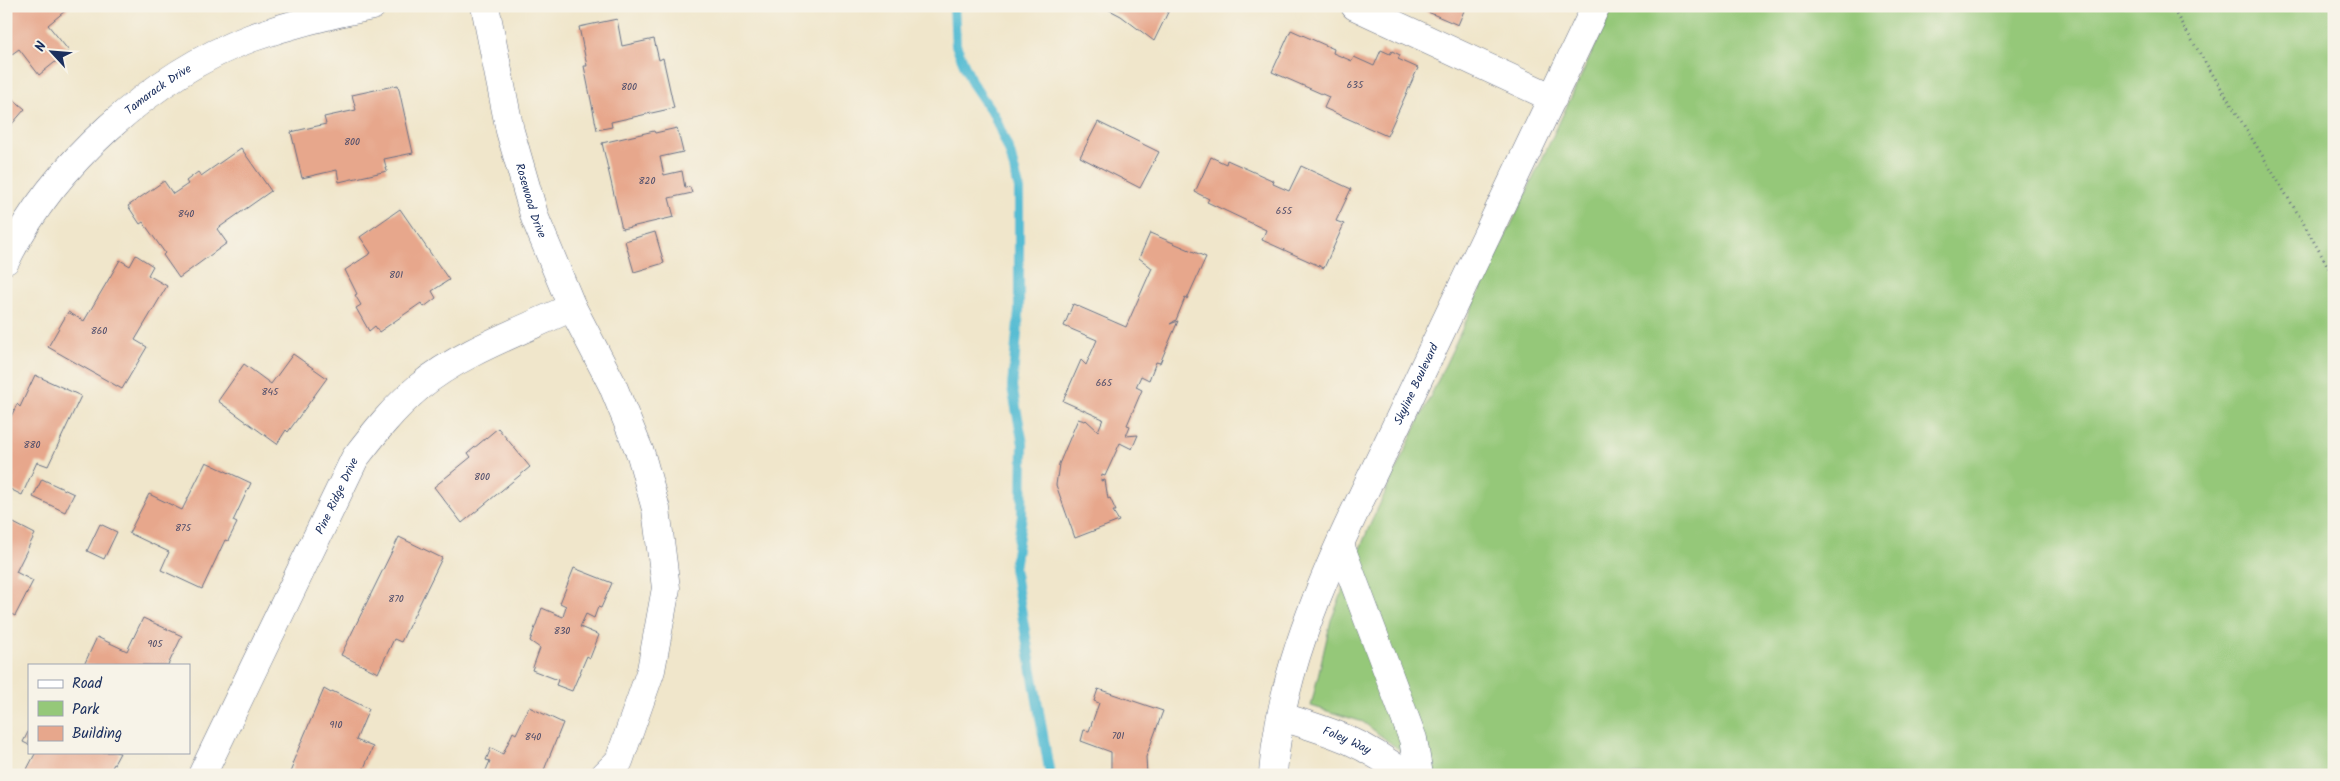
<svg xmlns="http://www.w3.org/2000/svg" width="2340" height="781" font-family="Kalam,sans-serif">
	<rect width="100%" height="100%" fill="#f7f3e8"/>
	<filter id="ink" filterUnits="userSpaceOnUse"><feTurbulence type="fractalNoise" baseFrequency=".02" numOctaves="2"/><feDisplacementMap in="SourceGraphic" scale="10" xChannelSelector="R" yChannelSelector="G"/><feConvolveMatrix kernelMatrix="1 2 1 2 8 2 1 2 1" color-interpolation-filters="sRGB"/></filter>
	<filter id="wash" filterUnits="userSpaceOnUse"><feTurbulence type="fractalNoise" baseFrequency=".0096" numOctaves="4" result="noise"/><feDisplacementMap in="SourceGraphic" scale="20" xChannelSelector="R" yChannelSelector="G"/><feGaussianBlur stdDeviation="1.12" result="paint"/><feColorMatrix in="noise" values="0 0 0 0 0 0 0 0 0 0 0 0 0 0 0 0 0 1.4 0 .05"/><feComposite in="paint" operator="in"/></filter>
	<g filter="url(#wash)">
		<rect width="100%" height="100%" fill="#f0e6cb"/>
		<!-- green -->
		<path fill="#95c879" stroke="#587c6c" d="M1614,6H2334V775H1432L1363,722L1311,706L1331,620L1369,527Z"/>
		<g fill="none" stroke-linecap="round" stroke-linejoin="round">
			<!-- stream -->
			<path stroke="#55bcd3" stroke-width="10" d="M954,6L956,45L972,83L994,115L1010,153L1019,188V312L1012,387L1023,444L1022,516L1014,568L1050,775"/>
		</g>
		<g id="blocks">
			<!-- building -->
			<g fill="#e7a78c">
				<path d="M6,6H71L48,25L69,51L39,75L19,49L8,57L6,55Z"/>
				<path d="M1102,6H1171L1154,41L1121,16Z"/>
				<path d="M1174,6H1189L1180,10Z"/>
				<path d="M1414,6H1466L1458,25Z"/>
				<path d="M617,19L622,46L654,39L659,60L663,58L674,108L611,122L612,127L597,130L584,66H587L579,27Z"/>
				<path d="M1291,30L1334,49L1333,53L1352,61L1354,57L1374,66L1381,50L1390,54L1392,51L1400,55L1398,59L1418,68L1387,136L1324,108L1329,97L1272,72Z"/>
				<path d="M398,85L413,153L384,159L387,171L339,182L337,170L302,178L291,132L326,124L324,117L356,110L352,95Z"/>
				<path d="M6,93L25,109L6,131Z"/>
				<path d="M1098,122L1159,152L1140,188L1080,157Z"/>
				<path d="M677,128L683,152L660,157L664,175L682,171L685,188L690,187L692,193L669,198L674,217L622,229L602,143L654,131L655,133Z"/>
				<path d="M241,148L271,191L217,229L227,243L179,278L163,255L165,253L143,222L140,224L128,206L164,181L173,194L188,184L186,181L198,172L201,176Z"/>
				<path d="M1211,157L1226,164L1227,160L1274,181L1273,184L1289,191L1301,166L1351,189L1336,221L1344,224L1324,268L1262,240L1266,230L1207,202L1209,199L1195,192Z"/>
				<path d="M400,209L449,280L432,291L436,298L424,307L421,303L379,332L375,326L369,331L356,308L361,305L355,295L357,294L345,270L371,253L360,237Z"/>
				<path d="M655,232L664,263L634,272L625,241Z"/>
				<path d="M1150,233L1206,257L1187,299L1185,298L1176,320L1170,324L1178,321L1160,363L1156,362L1149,380L1141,376L1136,387L1142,390L1127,425L1130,426L1126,436L1138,435L1132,449L1120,443L1105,476L1102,475L1101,481L1105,480L1108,499L1110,498L1116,511H1113L1119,521L1075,538L1056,485L1059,464L1078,419L1085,421L1086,420L1098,431L1103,419L1063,401L1081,360L1086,365L1097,340L1064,326L1073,304L1126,327L1152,268L1139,258Z"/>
				<path d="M136,255L153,266L148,275L167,286L135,340L147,347L122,389L48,347L68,312L84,321L120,260L130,266Z"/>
				<path d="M293,354L327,378L288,432L286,430L277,444L218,401L244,364L271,384Z"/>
				<path d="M35,375L81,396L48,466L37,462L22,495L6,487V427L17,404L20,407Z"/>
				<path d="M498,428L530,467L462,523L434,487L471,457L468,453Z"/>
				<path d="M206,462L251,483L233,521L237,523L228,541L225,540L202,589L161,570L169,552L129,533L149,494L182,510Z"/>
				<path d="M42,479L74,494L65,512L33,497Z"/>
				<path d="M6,519L35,534L16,572L33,581L15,616L6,611Z"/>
				<path d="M100,524L117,532L104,559L87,551Z"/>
				<path d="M399,537L442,558L401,642L394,639L378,673L341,655Z"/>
				<path d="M574,568L612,583L601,608L598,607L594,618L586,614L580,627L599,635L590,658L587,656L572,691L556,685L558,680L532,670L540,648L530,641L542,608L563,617L566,606L560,603Z"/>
				<path d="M143,618L182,636L168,665H84L97,637L127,651Z"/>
				<path d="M324,689L331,693L332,691L369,709L356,740L373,747L361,775H348L340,771L339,775H290L294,765L292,764Z"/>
				<path d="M1098,689L1163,711L1146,757L1147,775H1111V752L1081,741L1084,730L1089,731L1099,703L1094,701Z"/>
				<path d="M529,707L563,723L542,775H484L490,761L486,760L491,748L503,754L513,732L516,734Z"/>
				<path d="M29,730V745L23,742Z"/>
				<path d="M36,752H115L120,753L108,775H24Z"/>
			</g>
		</g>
	</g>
	<g filter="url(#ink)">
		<use href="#blocks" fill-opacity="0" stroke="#666f84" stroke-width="1"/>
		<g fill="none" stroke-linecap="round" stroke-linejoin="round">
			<!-- minor casing -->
			<g stroke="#666f84" stroke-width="29">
				<g id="minor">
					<path id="s1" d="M485,6L510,131L535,218L572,307L612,384L641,455L656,509L666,588L651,670L619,761L605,775"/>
					<path d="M1355,6L1553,98"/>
					<path id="s2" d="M6,260C52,166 153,74 251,38C291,24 331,14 372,6"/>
					<path d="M1340,545L1413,739L1419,775"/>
					<path id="s3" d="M1282,717C1332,732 1364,742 1405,775"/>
					<path id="s4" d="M202,775L355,458C375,432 394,408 419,387C459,353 524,330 572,307"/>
					<path id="s5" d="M1273,775C1281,646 1350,524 1404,409C1468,274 1532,141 1596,6"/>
				</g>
			</g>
			<!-- path -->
			<path stroke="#666f84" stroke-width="3" stroke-dasharray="1 4" stroke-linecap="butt" d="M2171,6L2301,219L2334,277"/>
			<!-- minor -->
			<use href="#minor" stroke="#fff" stroke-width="28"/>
		</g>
	</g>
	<g text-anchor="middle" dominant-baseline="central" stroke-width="4" stroke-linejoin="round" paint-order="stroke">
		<!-- number labels -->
		<g font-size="10" fill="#4e4d6a">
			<text x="1355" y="85">635</text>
			<text x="629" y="87">800</text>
			<text x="352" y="142">800</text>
			<text x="647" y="181">820</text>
			<text x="1284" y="211">655</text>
			<text x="186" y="214">840</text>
			<text x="396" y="275">801</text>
			<text x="99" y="331">860</text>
			<text x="1104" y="383">665</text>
			<text x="270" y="392">845</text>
			<text x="32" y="445">880</text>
			<text x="482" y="477">800</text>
			<text x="183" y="528">875</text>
			<text x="396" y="599">870</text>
			<text x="562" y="631">830</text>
			<text x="155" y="644">905</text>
			<text x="336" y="725">910</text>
			<text x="1118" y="736">701</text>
			<text x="533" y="737">840</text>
		</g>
		<!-- street labels -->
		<g font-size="12" fill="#1b2f5e" stroke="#f7f3e8">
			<text stroke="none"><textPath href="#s2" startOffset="231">Tamarack Drive</textPath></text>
			<text stroke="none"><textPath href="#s1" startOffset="200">Rosewood Drive</textPath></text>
			<text stroke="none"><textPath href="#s5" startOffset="419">Skyline Boulevard</textPath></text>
			<text stroke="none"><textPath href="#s4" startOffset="310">Pine Ridge Drive</textPath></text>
			<text stroke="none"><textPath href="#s3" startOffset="69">Foley Way</textPath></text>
		</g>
	</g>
	<!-- margin -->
	<rect width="2340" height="781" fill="none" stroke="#f7f3e8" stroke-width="25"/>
	<!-- legend -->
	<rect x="28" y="664" width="162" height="90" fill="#f7f3e8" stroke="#9fa5b1"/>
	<rect x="38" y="680" width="25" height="8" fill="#ffffff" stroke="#9fa5b1"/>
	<text x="72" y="688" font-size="15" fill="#1b2f5e">Road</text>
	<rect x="38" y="701" width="25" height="15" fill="#95c879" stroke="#9fa5b1"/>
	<text x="72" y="714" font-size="15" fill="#1b2f5e">Park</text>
	<rect x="38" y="726" width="25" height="15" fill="#e7a78c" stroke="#9fa5b1"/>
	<text x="72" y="738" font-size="15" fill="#1b2f5e">Building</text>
	<!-- north arrow -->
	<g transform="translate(52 52) rotate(296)" stroke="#f7f3e8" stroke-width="4" paint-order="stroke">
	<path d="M0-4L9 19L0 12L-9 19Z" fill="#1b2f5e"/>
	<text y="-8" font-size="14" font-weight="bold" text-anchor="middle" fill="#1b2f5e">N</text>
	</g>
</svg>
